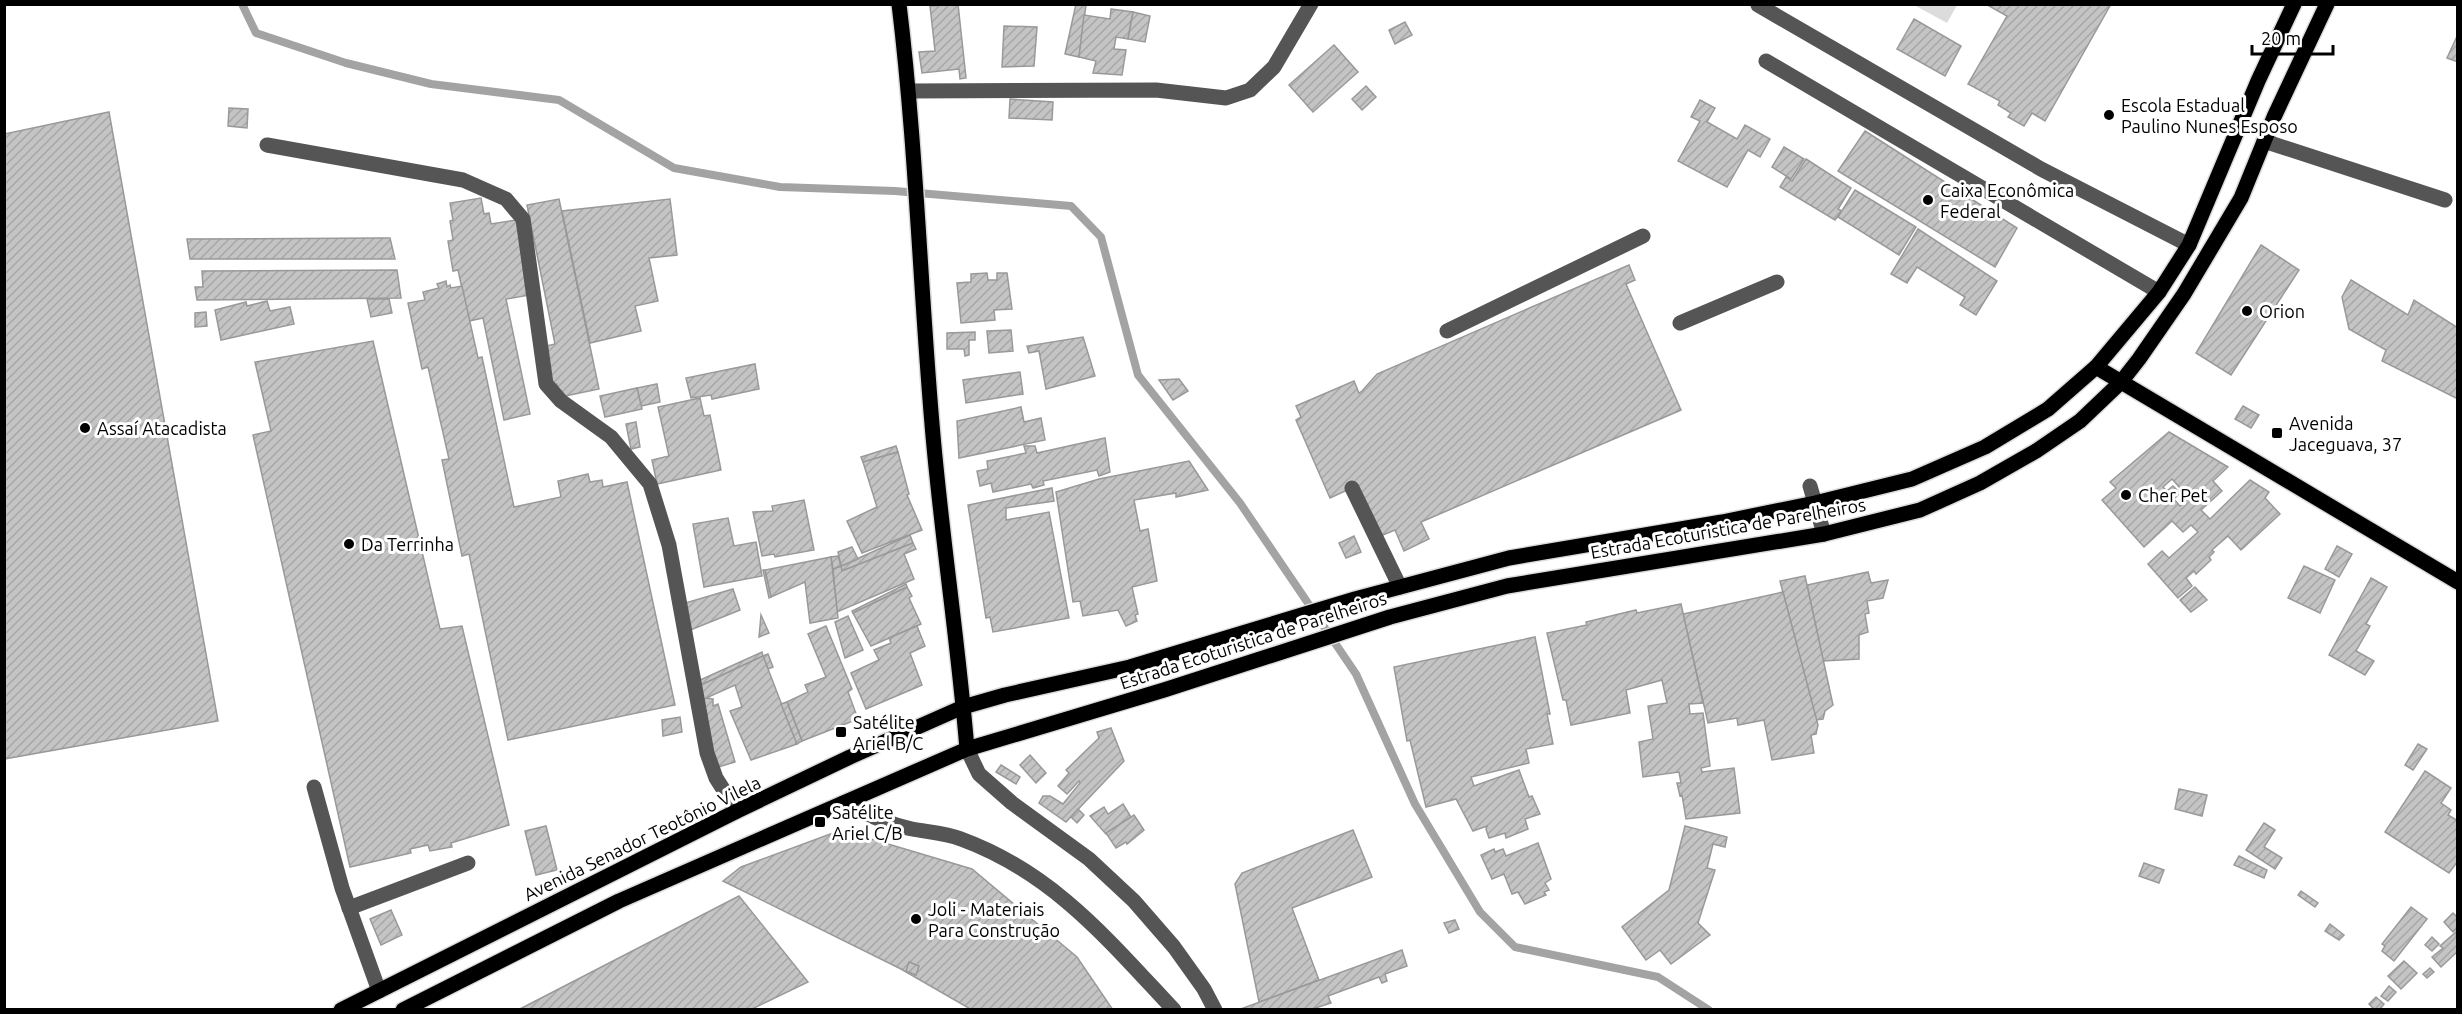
<svg xmlns="http://www.w3.org/2000/svg" width="2462" height="1014" font-family="Ubuntu,sans-serif">
	<defs>
		<pattern id="building-hatch" width="6" height="6" patternUnits="userSpaceOnUse" patternTransform="scale(1.5)"><rect width="6" height="6" fill="#c4c4c4"/><path d="M-1 1l2-2M0 6l6-6M5 7l2-2" fill="none" stroke="#a7a7a7"/></pattern>
	</defs>
	<rect width="100%" height="100%" fill="#fff"/>
	<!-- garden -->
	<path fill="#dcdcdc" d="M1914,5H1957L1947,23Z"/>
	<g fill="none" stroke-linecap="round" stroke-linejoin="round">
		<!-- stream -->
		<path stroke="#a3a3a3" stroke-width="8" d="M242,4L256,33L346,63L431,84L559,100L674,168L780,187L895,191L1071,206L1101,237L1138,375L1240,503L1356,674L1415,804L1480,912L1515,947L1658,977L1709,1010"/>
	</g>
	<!-- building -->
	<g fill="url(#building-hatch)" stroke="#999" stroke-width="1.5" fill-rule="evenodd">
		<path d="M958,4L966,78L960,79L959,69L922,73L919,52L935,51L930,6Z"/>
		<path d="M1076,4L1086,5L1079,57L1065,54Z"/>
		<path d="M1990,4H2111L2045,121L2032,113L2024,126L2008,117L2011,113L1998,105L2000,101L1968,84L2007,16L1989,6Z"/>
		<path d="M1111,9L1133,12L1128,39L1116,37L1114,49L1126,50L1122,75L1093,73L1096,61L1079,57L1084,15L1110,19Z"/>
		<path d="M1133,12L1150,16L1145,42L1128,39Z"/>
		<path d="M1914,19L1961,46L1945,76L1897,49Z"/>
		<path d="M1405,22L1412,35L1395,44L1389,30Z"/>
		<path d="M1004,26L1037,27L1034,66L1002,67Z"/>
		<path d="M2458,34V62L2447,58Z"/>
		<path d="M1334,45L1358,72L1313,112L1289,85Z"/>
		<path d="M1366,86L1376,97L1362,110L1352,99Z"/>
		<path d="M1010,99L1053,102L1052,120L1009,118Z"/>
		<path d="M1700,100L1715,108L1707,122L1737,139L1745,125L1770,139L1760,157L1748,150L1727,187L1678,161L1700,121L1691,117Z"/>
		<path d="M229,108L248,109L247,128L228,126Z"/>
		<path d="M109,112L218,721L4,759V134Z"/>
		<path d="M1865,131L2017,228L1995,267L1838,171Z"/>
		<path d="M1784,147L1804,159L1791,179L1772,167Z"/>
		<path d="M1806,159L1851,188L1838,209L1842,211L1835,220L1780,187L1786,177L1792,181Z"/>
		<path d="M1855,190L1916,227L1899,255L1838,217Z"/>
		<path d="M481,198L484,214L489,213L491,224L516,220L530,295L506,299L530,414L504,420L483,318L469,321L458,270L453,271L448,241L453,240L450,221L453,220L450,203Z"/>
		<path d="M559,199L599,389L560,397L557,384L550,386L542,347L555,344L527,205Z"/>
		<path d="M670,199L677,255L649,258L658,301L635,306L641,331L590,343L562,211Z"/>
		<path d="M1918,229L1997,281L1976,315L1960,305L1965,297L1917,267L1907,283L1891,274Z"/>
		<path d="M383,238H390L395,259H190L187,239Z"/>
		<path d="M2261,245L2299,270L2231,375L2196,353Z"/>
		<path d="M1629,265L1635,280L1626,284L1681,410L1421,522L1429,539L1404,551L1395,530L1378,537L1356,486L1330,498L1296,420L1301,417L1296,406L1354,381L1359,393L1362,391L1377,374Z"/>
		<path d="M397,270L401,298L197,300L195,287H203L202,271Z"/>
		<path d="M987,273L988,280H997V273H1007L1012,309L994,310L995,320L961,323L957,283L971,282V274Z"/>
		<path d="M2351,280L2408,315L2414,300L2458,328V399L2382,361L2386,350L2349,329L2342,297Z"/>
		<path d="M446,281L447,287L450,285L451,288L462,286L478,358L482,357L514,507L561,497L558,481L588,474L590,482L602,480L603,487L627,482L675,705L508,740L469,554L462,556L442,460L449,459L428,367L422,369L408,303L425,300L423,292L439,288L437,284Z"/>
		<path d="M367,299H389L392,313L371,317Z"/>
		<path d="M267,301L270,311L290,307L294,324L221,340L215,310L246,302L247,306Z"/>
		<path d="M206,312L207,326L195,327V313Z"/>
		<path d="M1011,330L1013,351L989,353L987,331Z"/>
		<path d="M975,332V340H969V355L965,356L964,349H947V333Z"/>
		<path d="M1083,337L1095,376L1046,389L1039,351L1029,353L1027,346Z"/>
		<path d="M373,341L440,629L462,626L509,825L451,843L452,847L430,851L428,845L410,849L411,853L350,867L253,435L271,431L255,362Z"/>
		<path d="M755,364L759,389L712,399L711,395L691,398L686,378Z"/>
		<path d="M1020,372L1023,394L966,403L963,380Z"/>
		<path d="M1179,379L1188,391L1173,400L1159,380Z"/>
		<path d="M657,384L660,402L641,406L637,388Z"/>
		<path d="M637,388L642,409L605,417L600,396Z"/>
		<path d="M700,398L704,416L710,415L721,470L657,484L652,460L669,456L658,407Z"/>
		<path d="M2243,406L2259,415L2251,428L2235,419Z"/>
		<path d="M1021,407L1024,422L1041,418L1045,440L959,458L957,421Z"/>
		<path d="M636,422L640,447L631,449L626,424Z"/>
		<path d="M2169,432L2228,467L2213,481L2222,491L2201,510L2210,519L2250,480L2269,492L2265,498L2280,514L2241,550L2228,536L2212,550L2214,552L2209,557L2211,560L2196,574L2194,571L2186,578L2192,586L2178,598L2148,564L2162,551L2169,558L2198,532L2191,525L2183,532L2172,521L2144,547L2102,500L2116,488L2110,482ZM2172,479L2189,498L2180,506L2163,487Z"/>
		<path d="M1105,438L1110,472L1099,476L1097,470L1043,481L1044,485L1033,488L1031,484L993,492L991,483L980,486L977,471L988,469L987,461L1026,453L1024,446H1035L1037,453Z"/>
		<path d="M896,446L898,452L863,462L861,457Z"/>
		<path d="M898,452L909,494L907,495L922,530L862,553L847,521L877,507L863,462Z"/>
		<path d="M1189,461L1208,490L1176,497V493L1134,500L1140,531L1148,529L1157,581L1132,587L1138,614L1135,615L1137,621L1126,626L1118,610L1083,616L1080,601L1073,602L1056,492L1099,479Z"/>
		<path d="M2173,486L2180,493L2175,498L2168,490Z"/>
		<path d="M1052,488L1054,501L1006,508V520L1049,512L1069,618L993,632L990,617L986,618L968,505Z"/>
		<path d="M804,500L814,550L775,557L774,554L762,556L753,512L773,511L772,506Z"/>
		<path d="M728,518L734,546L756,542L762,576L704,587L693,524Z"/>
		<path d="M910,535L913,543L842,571L841,566Z"/>
		<path d="M1354,536L1361,552L1346,558L1339,543Z"/>
		<path d="M913,543L916,549L904,554L914,579L837,612L833,569L841,566L842,571Z"/>
		<path d="M2337,546L2352,554L2339,577L2325,569Z"/>
		<path d="M852,547L858,559L841,566L838,552Z"/>
		<path d="M838,556L841,566L833,569L831,557Z"/>
		<path d="M831,557L838,618L810,623L805,582L771,597L765,570Z"/>
		<path d="M2304,566L2335,580L2320,613L2288,598Z"/>
		<path d="M763,570H765L771,597L769,598Z"/>
		<path d="M1868,572L1871,583L1888,580L1883,598L1867,601L1869,613L1865,614L1868,632L1859,635V659L1823,661L1807,585Z"/>
		<path d="M1805,576L1833,705L1825,711L1823,719L1816,720L1780,581Z"/>
		<path d="M2371,578L2387,587L2366,624L2370,626L2356,651L2374,661L2365,675L2329,655Z"/>
		<path d="M906,584L907,587L853,613L852,611Z"/>
		<path d="M907,587L912,596L909,598L921,624L871,646L853,613Z"/>
		<path d="M2195,587L2207,600L2191,612L2180,600Z"/>
		<path d="M733,589L740,610L688,631L682,604Z"/>
		<path d="M1783,592L1818,725L1816,734L1811,735L1814,753L1772,760L1764,720L1738,725L1737,718L1708,723L1683,614Z"/>
		<path d="M1681,604L1703,703L1689,704L1690,714L1703,713L1710,766L1701,768L1702,772L1734,768L1740,813L1686,819L1682,795L1680,796L1677,783H1681L1679,772L1643,777L1639,742L1653,739L1648,706L1667,703L1662,680L1626,690L1630,713L1571,725L1566,700H1563L1547,633L1587,625L1586,622L1636,610L1637,613Z"/>
		<path d="M761,615L769,633L759,637Z"/>
		<path d="M848,616L863,650L845,658L835,622Z"/>
		<path d="M826,626L852,689L848,692L858,719L802,741L787,702L808,692L805,685L826,677L808,634Z"/>
		<path d="M917,626L925,646L910,653L922,685L866,709L851,673L879,660L874,650L891,643L889,638Z"/>
		<path d="M1535,637L1550,714H1547L1553,744L1526,749L1529,763L1471,777L1474,786L1519,770L1529,797L1532,796L1540,814L1525,819L1528,829L1506,838L1505,833L1489,838L1486,829L1487,826L1473,831L1456,799L1426,807L1410,740L1407,741L1394,667Z"/>
		<path d="M762,652L763,656L699,686L698,681Z"/>
		<path d="M768,654L773,667L768,669L763,656Z"/>
		<path d="M763,656L797,744L751,760L730,711L742,707L735,685L706,698L713,699V706L718,704L735,762L715,768L699,686Z"/>
		<path d="M787,702L802,741L797,744L781,704Z"/>
		<path d="M680,717L682,732L663,736L662,720Z"/>
		<path d="M1111,728L1124,761L1066,822L1039,803L1043,796H1050L1063,804L1080,783L1079,781L1067,794L1058,786L1069,773L1066,770L1099,738L1097,732Z"/>
		<path d="M2418,744L2427,749L2413,770L2405,765Z"/>
		<path d="M1030,755L1046,773L1036,783L1020,765Z"/>
		<path d="M1001,765L1020,777L1016,784L996,772Z"/>
		<path d="M2425,771L2451,788L2441,803L2451,810L2448,815L2458,821V861L2449,873L2385,832Z"/>
		<path d="M2179,789L2207,795L2202,816L2175,809Z"/>
		<path d="M1123,804L1131,817L1106,834L1090,816L1104,807L1108,814Z"/>
		<path d="M1078,809L1084,815L1077,823L1071,817Z"/>
		<path d="M1134,815L1144,830L1127,844L1126,842L1116,848L1106,833Z"/>
		<path d="M2264,823L2275,830L2264,847L2282,858L2275,869L2246,850Z"/>
		<path d="M546,826L557,870L536,875L525,831Z"/>
		<path d="M1685,826L1727,837L1725,847L1713,844L1707,868L1715,870L1698,923L1710,935L1671,964L1660,950L1646,960L1622,927L1669,890Z"/>
		<path d="M841,830L972,869L1077,957L1113,1010H972L901,969L723,881L741,867Z"/>
		<path d="M1353,830L1372,877L1292,908L1319,980L1259,1002L1235,884L1242,873Z"/>
		<path d="M1538,843L1551,879L1545,883L1549,890L1544,892L1546,895L1525,904L1518,892L1512,894L1504,874L1492,879L1481,855L1494,849L1495,852L1503,849L1506,856Z"/>
		<path d="M2239,856L2267,870L2264,878L2234,865Z"/>
		<path d="M2144,863L2164,870L2159,883L2139,876Z"/>
		<path d="M2301,891L2318,903L2315,907L2298,895Z"/>
		<path d="M739,896L808,982L750,1010H518Z"/>
		<path d="M2411,907L2427,919L2394,961L2382,951L2385,946L2382,944Z"/>
		<path d="M391,910L402,935L381,945L370,919Z"/>
		<path d="M2453,913L2458,918V928L2453,932L2444,922Z"/>
		<path d="M1455,920L1459,929L1449,933L1444,923Z"/>
		<path d="M2330,924L2344,935L2339,940L2325,931Z"/>
		<path d="M2456,932L2458,951L2441,967L2432,957L2443,948L2440,946Z"/>
		<path d="M2432,937L2439,944L2432,951L2425,945Z"/>
		<path d="M1402,950L1407,966L1385,974L1387,981L1382,983L1379,977L1328,996L1331,1003L1309,1010H1238Z"/>
		<path d="M2404,961L2417,973L2401,989L2388,976Z"/>
		<path d="M909,962L919,966L916,975L906,971Z"/>
		<path d="M2430,968L2434,972L2427,978L2423,974Z"/>
		<path d="M2389,986L2396,992L2388,1001L2381,996Z"/>
		<path d="M2376,997L2384,1004L2379,1010H2375L2369,1004Z"/>
	</g>
	<g fill="none" stroke-linecap="round" stroke-linejoin="round">
		<!-- major casing -->
		<g stroke="#dbdbdb" stroke-width="18">
			<g id="major">
				<path d="M899,4C916,144 920,284 932,424C941,533 958,640 967,749"/>
				<path d="M2096,367L2458,582"/>
				<path d="M341,1010L737,811L850,757L963,707L1005,695L1130,667L1355,599L1509,558L1722,522L1815,503L1912,479L1985,447L2048,409L2096,367L2159,292L2189,245L2258,81L2294,4"/>
				<path d="M403,1010L619,901L967,749L1164,690L1390,617L1507,586L1824,534L1920,510L1980,483L2036,451L2080,421L2121,382L2139,359L2184,294L2241,198L2274,117L2327,4"/>
			</g>
		</g>
		<!-- minor -->
		<g stroke="#555" stroke-width="15">
			<path d="M1758,5L2041,169L2189,245"/>
			<path d="M1766,61L2159,292"/>
			<path d="M910,91L1156,90L1226,98L1250,90L1274,67L1311,4"/>
			<path d="M2264,141L2445,200"/>
			<path d="M267,145L463,180L506,199L523,219L546,384L561,401L611,437L650,484L669,545L707,753L716,778L737,811"/>
			<path d="M1680,323L1777,282"/>
			<path d="M1447,331L1643,236"/>
			<path d="M1810,486L1824,534"/>
			<path d="M1352,488L1400,587"/>
			<path d="M967,749L979,774L1012,803L1089,859L1134,901L1174,947L1204,989L1215,1010"/>
			<path d="M314,787L342,888L379,991"/>
			<path d="M843,803C865,814 888,824 912,829C928,832 946,833 961,839C1054,873 1109,941 1174,1010"/>
			<path d="M349,908L468,863"/>
		</g>
		<!-- major -->
		<use href="#major" stroke="#000" stroke-width="15"/>
	</g>
	<!-- markers -->
	<g fill="#000" stroke="#fff" stroke-width="2">
		<circle cx="2109" cy="115" r="6"/>
		<circle cx="1928" cy="200" r="6"/>
		<circle cx="2247" cy="311" r="6"/>
		<circle cx="85" cy="428" r="6"/>
		<rect x="2271" y="427" width="12" height="12" rx="3"/>
		<circle cx="2126" cy="495" r="6"/>
		<circle cx="349" cy="544" r="6"/>
		<rect x="835" y="726" width="12" height="12" rx="3"/>
		<rect x="814" y="816" width="12" height="12" rx="3"/>
		<circle cx="916" cy="919" r="6"/>
	</g>
	<g text-anchor="middle" dominant-baseline="central" stroke-width="6" stroke-linejoin="round" paint-order="stroke">
		<!-- poi labels -->
		<g font-size="18" fill="#000" stroke="#fff" text-anchor="start">
			<text x="2121" y="105">Escola Estadual<tspan x="2121" dy="21">Paulino Nunes Esposo</tspan></text>
			<text x="1940" y="190">Caixa Econômica<tspan x="1940" dy="21">Federal</tspan></text>
			<text x="2259" y="311">Orion</text>
			<text x="2289" y="423">Avenida<tspan x="2289" dy="21">Jaceguava, 37</tspan></text>
			<text x="97" y="428">Assaí Atacadista</text>
			<text x="2138" y="495">Cher Pet</text>
			<text x="361" y="544">Da Terrinha</text>
			<text x="853" y="722">Satélite<tspan x="853" dy="21">Ariel B/C</tspan></text>
			<text x="832" y="812">Satélite<tspan x="832" dy="21">Ariel C/B</tspan></text>
			<text x="928" y="909">Joli - Materiais<tspan x="928" dy="21">Para Construção</tspan></text>
		</g>
		<!-- street labels -->
		<g font-size="18" fill="#000" stroke="#fff">
			<text transform="translate(1728 528) rotate(-10)">Estrada Ecoturistica de Parelheiros</text>
			<text transform="translate(1253 640) rotate(-18)">Estrada Ecoturistica de Parelheiros</text>
			<text transform="translate(642 838) rotate(-26)">Avenida Senador Teotônio Vilela</text>
		</g>
	</g>
	<!-- border -->
	<rect width="2462" height="1014" fill="none" stroke="#000000" stroke-width="12"/>
	<!-- scale -->
	<path d="M2252 45v9h81v-9" fill="none" stroke="#000000" stroke-width="3"/>
	<text x="2261" y="45" font-size="18" fill="#000000" stroke="#ffffff" stroke-width="4.5" paint-order="stroke">20 m</text>
</svg>
